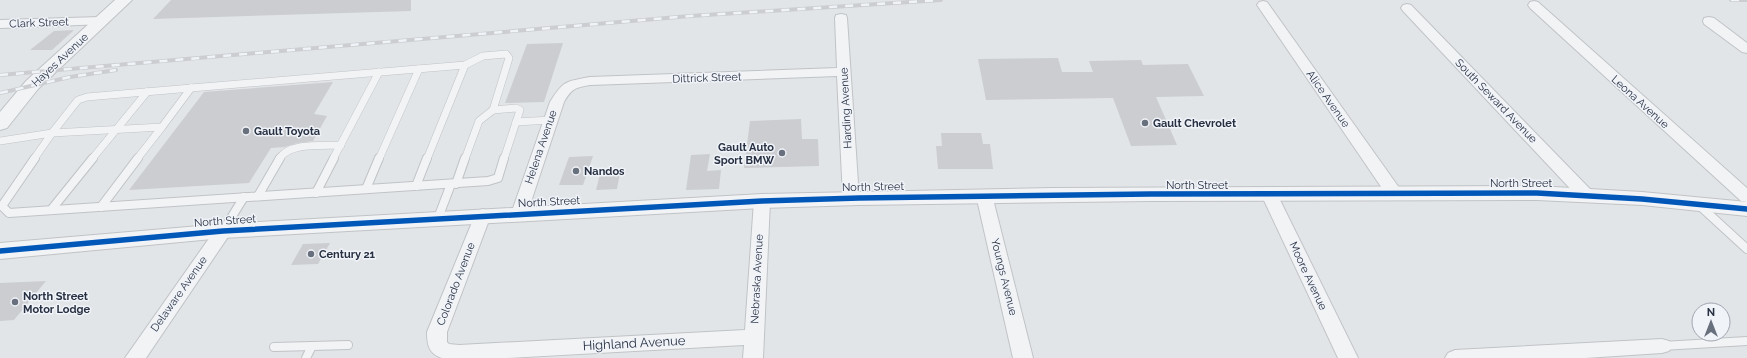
<svg xmlns="http://www.w3.org/2000/svg" width="1747" height="358" font-family="Raleway,sans-serif">
	<rect width="100%" height="100%" fill="#e2e5e8"/>
	<!-- building -->
	<g fill="#cbcdd0">
		<path d="M171,0H411V11L153,19Z"/>
		<path d="M74,30L52,50H30L54,31Z"/>
		<path d="M563,43L544,102L505,103L527,44Z"/>
		<path d="M1058,58L1062,72H1093L1089,61L1141,60L1143,65L1188,64L1204,96L1156,97L1177,145L1131,146L1113,98L986,100L978,59Z"/>
		<path d="M333,82L314,114L327,116L313,141L297,143L285,147L271,148L249,183L129,190L204,92Z"/>
		<path d="M801,119L802,139H818L819,166L744,168L750,121Z"/>
		<path d="M941,133H981L983,144H990L993,169H938L936,146H942Z"/>
		<path d="M710,154L707,171L721,170L719,189L686,190L691,155Z"/>
		<path d="M593,156L583,185H559L569,157Z"/>
		<path d="M620,173L617,189L596,190L600,174Z"/>
		<path d="M330,243L318,264L291,265L303,244Z"/>
		<path d="M46,281L14,320L0,321V283Z"/>
	</g>
	<g fill="none" stroke-linecap="round" stroke-linejoin="round">
		<!-- service-far1 casing -->
		<g stroke="#c0c3c6" stroke-width="8">
			<g id="service-far1">
				<path d="M191,88L465,65L483,56L506,54L509,58L493,110L516,108L520,110L504,159"/>
				<path d="M516,122L551,120"/>
				<path d="M52,133L78,100L87,97L191,88"/>
				<path d="M52,133L162,127L191,88"/>
				<path d="M0,141L52,133"/>
				<path d="M34,159L52,133"/>
				<path d="M92,159L147,92"/>
				<path d="M137,159L162,127"/>
				<path d="M279,159C289,142 322,146 341,145"/>
				<path d="M333,159L379,72"/>
				<path d="M379,159L419,69"/>
				<path d="M427,159L465,65"/>
				<path d="M465,159L479,121L493,110"/>
			</g>
		</g>
		<!-- service casing -->
		<g stroke="#c0c3c6" stroke-width="10">
			<g id="service">
				<path d="M35,158L2,206L9,213L488,181L498,178L504,158"/>
				<path d="M456,184L465,158"/>
				<path d="M416,186L427,158"/>
				<path d="M366,189L379,158"/>
				<path d="M316,193L334,158"/>
				<path d="M258,196L280,158"/>
				<path d="M1699,205L1747,249"/>
				<path d="M101,207L138,158"/>
				<path d="M51,210L93,158"/>
				<path d="M438,218L451,184"/>
				<path d="M223,231L244,197"/>
				<path d="M312,346L348,345"/>
				<path d="M1662,346L1747,341"/>
				<path d="M274,347L312,346L306,358"/>
			</g>
		</g>
		<!-- minor casing -->
		<g stroke="#c0c3c6" stroke-width="2">
			<g id="minor">
				<path d="M1263,1L1267,2L1400,189L1402,193L1400,197L1394,198L1388,197L1257,5L1259,2Z"/>
				<path d="M1534,1L1538,2L1747,188V202L1741,201L1530,8L1528,5L1530,2Z"/>
				<path d="M1407,4L1411,5L1591,190L1593,194L1591,198L1585,199L1579,198L1403,11L1401,8L1403,5Z"/>
				<path d="M841,14L846,15L847,18L859,198L857,202L851,203L845,202L843,198L837,76L590,85C575,88 572,88 564,102L527,214L525,218L519,220L513,218L511,214L550,102C564,80 565,82 590,77L837,68L835,18L836,15Z"/>
				<path d="M101,17L106,18L107,21L106,24L0,28V20Z"/>
				<path d="M1709,17L1714,18L1747,43V53L1742,52L1704,24L1703,21L1704,18Z"/>
				<path d="M1269,189L1275,190L1277,194L1358,358H1338L1261,194L1263,190Z"/>
				<path d="M984,190L990,191L992,195L1033,358H1013L976,195L978,191Z"/>
				<path d="M762,196L768,197L770,201L763,358H743L744,345L506,358H442C429,354 427,345 427,332L475,215L477,211L483,209L489,211L491,215L447,332V342L449,344L459,345L745,330L754,201L756,197Z"/>
				<path d="M223,225L229,227L232,231L146,358H125L217,227Z"/>
				<path d="M1662,339L1669,341L1672,346L1669,351L1662,353L1585,358H1445L1448,353L1455,350Z"/>
			</g>
		</g>
		<!-- tertiary casing -->
		<g stroke="#c0c3c6" stroke-width="2">
			<g id="tertiary">
				<path d="M115,0H132L38,89L7,128L0,130V112L26,81Z"/>
				<path d="M1537,186L1642,192L1747,202V216L1642,205L1537,200L1150,201L859,205L762,208L223,238L0,259V243L223,224L762,194L1053,188Z"/>
			</g>
		</g>
		<!-- service-far1 -->
		<use href="#service-far1" stroke="#f2f3f5" stroke-width="7"/>
		<!-- service -->
		<use href="#service" stroke="#f2f3f5" stroke-width="8"/>
		<!-- minor -->
		<use href="#minor" fill="#f2f3f5" fill-rule="evenodd"/>
		<!-- tertiary -->
		<use href="#tertiary" fill="#f2f3f5" fill-rule="evenodd"/>
		<!-- rail casing -->
		<g stroke="#cbcdd0" stroke-width="4">
			<g id="rail">
				<path d="M1731,0H1747"/>
				<path d="M0,75L690,16L941,0"/>
				<path d="M0,93L70,77L116,70"/>
			</g>
		</g>
		<!-- rail -->
		<use href="#rail" stroke="#f0f3f8" stroke-width="2.5" stroke-dasharray="8" stroke-linecap="butt"/>
		<!-- cycleway casing -->
		<g stroke="#f0f3f8" stroke-width="8">
			<path id="cycleway" d="M0,251L223,231L762,201L859,198L1150,194L1537,193L1642,199L1747,209"/>
		</g>
		<!-- cycleway -->
		<use href="#cycleway" stroke="#0057b8" stroke-width="5.5"/>
	</g>
	<!-- markers -->
	<g fill="#69707d" stroke="#f0f3f8" stroke-width="1.5">
		<circle cx="1145" cy="123" r="4"/>
		<circle cx="246" cy="131" r="4"/>
		<circle cx="782" cy="153" r="4"/>
		<circle cx="576" cy="171" r="4"/>
		<circle cx="311" cy="254" r="4"/>
		<circle cx="15" cy="302" r="4"/>
	</g>
	<g text-anchor="middle" dominant-baseline="central" stroke-width="3" stroke-linejoin="round" paint-order="stroke">
		<!-- street labels -->
		<g font-size="11" fill="#283143" stroke="#f0f3f8">
			<text transform="translate(39 23) rotate(-2)">Clark Street</text>
			<text transform="translate(60 60) rotate(-43)">Hayes Avenue</text>
			<text transform="translate(707 78) rotate(-2)">Dittrick Street</text>
			<text transform="translate(1328 99) rotate(55)">Alice Avenue</text>
			<text transform="translate(1496 101) rotate(46)">South Seward Avenue</text>
			<text transform="translate(1640 102) rotate(42)">Leona Avenue</text>
			<text transform="translate(846 108) rotate(-93)">Harding Avenue</text>
			<text transform="translate(541 147) rotate(-71)">Helena Avenue</text>
			<text x="1521" y="183">North Street</text>
			<text x="1197" y="185">North Street</text>
			<text transform="translate(873 187) rotate(-1)">North Street</text>
			<text transform="translate(549 202) rotate(-3)">North Street</text>
			<text transform="translate(225 221) rotate(-4)">North Street</text>
			<text transform="translate(1308 276) rotate(65)">Moore Avenue</text>
			<text transform="translate(1004 277) rotate(76)">Youngs Avenue</text>
			<text transform="translate(757 279) rotate(-87)">Nebraska Avenue</text>
			<text transform="translate(456 284) rotate(-69)">Colorado Avenue</text>
			<text transform="translate(179 294) rotate(-55)">Delaware Avenue</text>
		</g>
		<!-- poi labels -->
		<g font-size="11" font-weight="bold" fill="#283143" stroke="#f0f3f8" text-anchor="start">
			<text x="1153" y="123">Gault Chevrolet</text>
			<text x="254" y="131">Gault Toyota</text>
			<text x="774" y="147" text-anchor="end">Gault Auto<tspan x="774" dy="13">Sport BMW</tspan></text>
			<text x="584" y="171">Nandos</text>
			<text x="319" y="254">Century 21</text>
			<text x="23" y="296">North Street<tspan x="23" dy="13">Motor Lodge</tspan></text>
		</g>
		<!-- near-street labels -->
		<g font-size="13" fill="#283143" stroke="#f0f3f8">
			<text transform="translate(634 343) rotate(-3)">Highland Avenue</text>
		</g>
	</g>
	<!-- north arrow -->
	<g transform="translate(1711 322)"><circle r="19" fill="#f0f3f8" stroke="#a0a5b0"/>
	<path d="M0-3L7 15L0 10L-7 15Z" fill="#69707d"/>
	<text y="-6" font-size="11" font-weight="bold" text-anchor="middle" fill="#283143">N</text>
	</g>
</svg>
